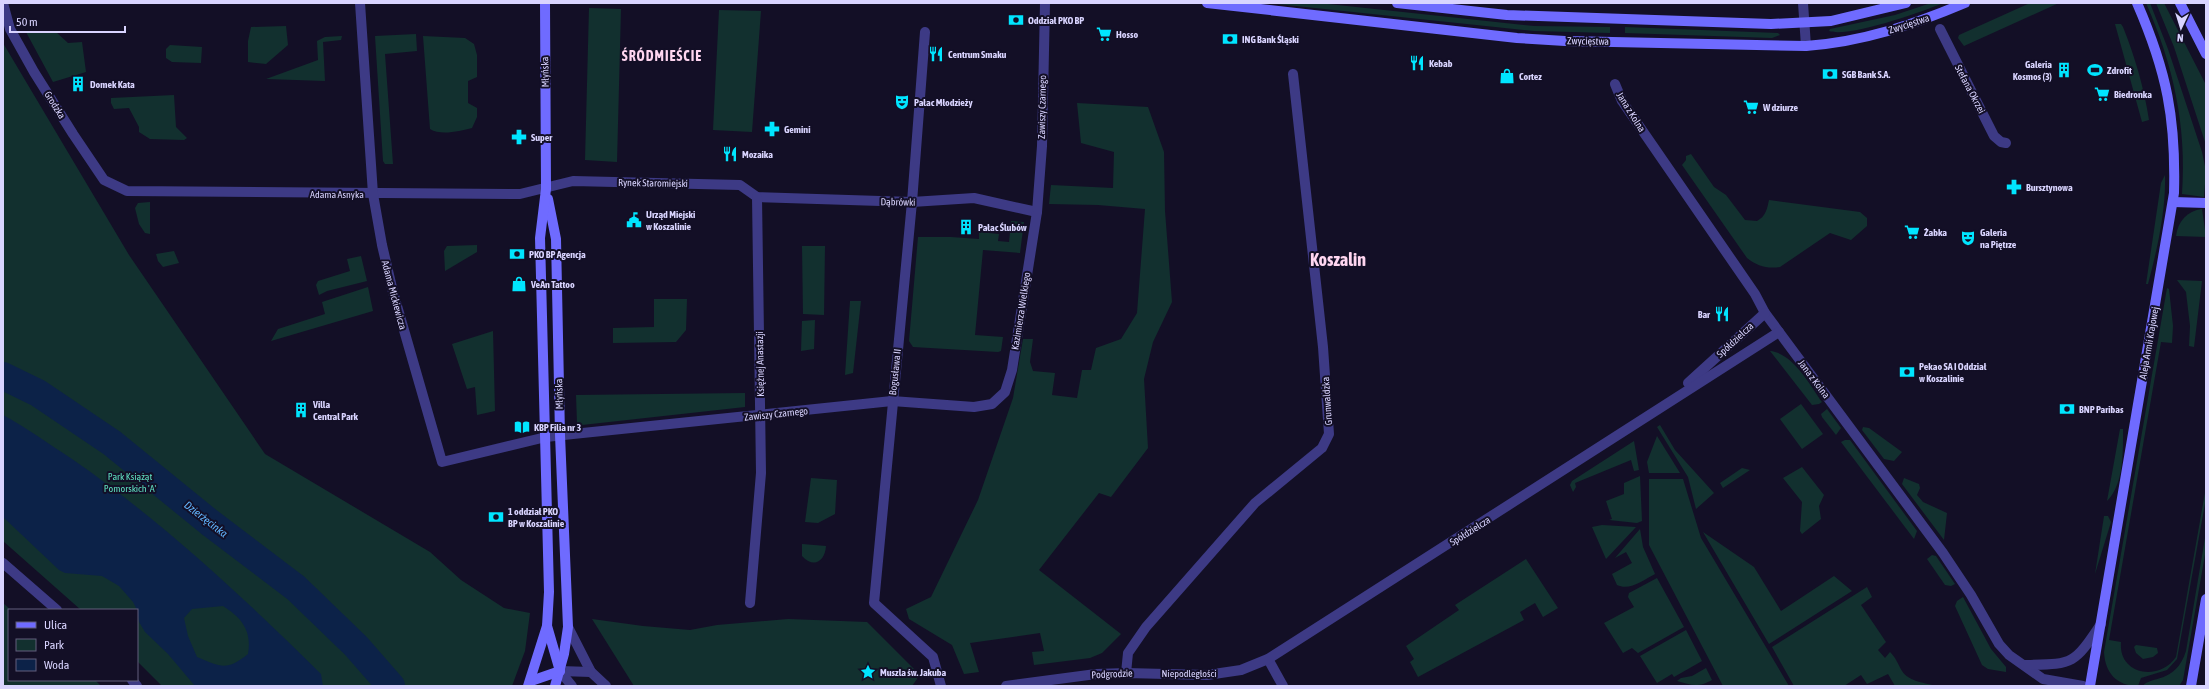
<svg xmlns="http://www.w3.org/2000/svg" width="2209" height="689" font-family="'Asap Condensed',sans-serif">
	<rect width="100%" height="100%" fill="#130f26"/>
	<!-- green -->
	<g fill="#12302f">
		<path d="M1267,3H1319L1534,26L1610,27V33L1534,31Z"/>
		<path d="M1931,3H1943C1922,12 1848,38 1829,31L1830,29L1895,15Z"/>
		<path d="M2030,3H2059L1964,46L1958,38L1959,35Z"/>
		<path d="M2146,3H2150L2168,49L2202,152L2206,171L2204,197L2182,194C2187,126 2173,64 2146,3Z"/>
		<path d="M2156,3H2164L2206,85V145L2174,47Z"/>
		<path d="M589,8L621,9L617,162L585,160Z"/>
		<path d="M719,10L761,11L752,132L713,130Z"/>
		<path d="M2115,24H2121L2123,27C2135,57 2144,88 2149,120L2142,122Z"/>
		<path d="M286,26L288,45L266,64L248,62V41L251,27Z"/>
		<path d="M1625,27L1778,33L1780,35L1772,38L1625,33Z"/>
		<path d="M26,32H56L68,43L82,42L86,72L53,82Z"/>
		<path d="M416,34L417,51L385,54L393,164H385L383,161L375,36Z"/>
		<path d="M342,36L341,40L323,42L325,81L266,79L318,60L317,41L325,37Z"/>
		<path d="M423,36L465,38L474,44L477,55V77L468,81V103L477,108V117L472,128C460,131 441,136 430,129Z"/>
		<path d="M3,43L129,255L265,454L430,552L461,580L504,608L530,613L525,651L512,686H162L137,661V610H81L3,541Z"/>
		<path d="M170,45L202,47L201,63L172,62L166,58V49Z"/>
		<path d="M174,95L176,127L187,138L184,140L150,139L139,132V127L129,108L114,109L111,103V98Z"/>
		<path d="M1077,103L1148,107L1164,152L1165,211L1172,302L1153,342L1144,379L1148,448L1111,497L1099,493L1039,570L1121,634L1102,653L1090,658L1034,665L1032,652L1044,651L1040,633L970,643L979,672L964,674L952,645L909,619L906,609L931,597L978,500L1013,398L1023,339H1033L1030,362L1033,371L1055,373L1052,395L1077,398L1082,370H1091L1096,348L1121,339L1137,313L1145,209L1098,205L1049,204L1051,185L1113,188L1114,152L1081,143Z"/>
		<path d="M1691,154L1714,187L1726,195L1745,220L1757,221C1766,216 1767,209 1769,200L1860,212L1867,218V226L1851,240L1830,233L1780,267C1767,269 1757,266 1747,258L1682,165L1686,160V156Z"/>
		<path d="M2165,175C2166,211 2157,250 2148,284H2146L2161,183Z"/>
		<path d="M150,202V234L145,233L139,224L135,208L138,203Z"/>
		<path d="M2202,209L2206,237L2176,236C2178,221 2187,211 2202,209Z"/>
		<path d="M1011,221L1024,222L1020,253L983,250L975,335L1003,337L1001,351L998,352L913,347L909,341L918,237H951L979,239V232L999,234L998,241L1009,242Z"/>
		<path d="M477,245V252L445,271L444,251L447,246Z"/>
		<path d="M802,246H825L824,315L803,314Z"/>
		<path d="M174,251L179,263L163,267L158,261L156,254Z"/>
		<path d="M361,256L367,281L327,291L319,295L316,285L318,281L350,271L347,259Z"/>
		<path d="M2177,280L2202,281L2194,347L2189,346L2190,326L2186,292Z"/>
		<path d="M368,287L373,311L271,341L278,329L325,314L322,302Z"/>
		<path d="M2167,288L2169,289L2173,326L2172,343L2161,342L2109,640L2121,642C2118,675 2159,682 2176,657L2206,487V498L2177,659L2167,670L2141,678L2138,686C2117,686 2105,673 2104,652Z"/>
		<path d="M654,299H687L686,330L676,342L613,343V328L654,327Z"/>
		<path d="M850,301H861L853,373L845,375Z"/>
		<path d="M815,320L814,349L801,351L802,321Z"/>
		<path d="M493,331L495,411L477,415L475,387L467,389L452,344Z"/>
		<path d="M1770,351C1793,353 1810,385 1822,402L1819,404L1812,405Z"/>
		<path d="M745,393V407L582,425L577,423L576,395Z"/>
		<path d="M1801,404L1823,434L1802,449L1780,419Z"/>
		<path d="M1827,409L1841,428L1836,435L1822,417L1821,414Z"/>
		<path d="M1660,425L1675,450L1714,493L1696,509L1688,477L1657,427Z"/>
		<path d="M1863,427L1869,428L1902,452L1894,461L1884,459L1862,430Z"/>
		<path d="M2120,429H2123C2123,452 2124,484 2107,501Z"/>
		<path d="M1657,436L1680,473H1649L1647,462Z"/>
		<path d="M1845,440H1850L1917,531L1914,539L1841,442Z"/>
		<path d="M1634,441L1639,470L1634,471L1631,460L1575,483L1576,487L1573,492L1570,485L1572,481Z"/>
		<path d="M1802,467L1824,495L1819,506L1821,519L1802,534L1800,531L1802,502L1783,478Z"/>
		<path d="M1742,468L1750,470L1723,488L1720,483Z"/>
		<path d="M1640,476L1642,521L1637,523L1609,520L1612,519L1606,501L1624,494V483Z"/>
		<path d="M811,478L837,480L835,514L818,523L805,522Z"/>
		<path d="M1904,478L1919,484L1920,488L1917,495L1923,502L1947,513L1944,540L1902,484Z"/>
		<path d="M1649,479H1683L1701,538L1789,686H1723L1649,545Z"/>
		<path d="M2104,516H2108L2111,522L2095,574Z"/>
		<path d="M1602,525L1636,527L1606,559L1592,527Z"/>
		<path d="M1640,529L1643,547L1655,574C1643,580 1630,591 1617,585L1612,574L1632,563L1626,552L1615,558Z"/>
		<path d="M1703,532L1754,567L1781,611L1834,576L1852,591L1769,644Z"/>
		<path d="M2206,532V549L2183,680L2179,686H2143C2149,676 2176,684 2186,651Z"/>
		<path d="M802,544L826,546C825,561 814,569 802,556Z"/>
		<path d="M1932,555L1936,556L1955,584L1951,586L1945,585L1927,559Z"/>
		<path d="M1526,559L1558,608L1543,617L1535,603L1520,612L1524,620L1418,677L1410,662L1414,659L1406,646L1459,610L1455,605Z"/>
		<path d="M1657,578L1684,627L1638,653L1632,648L1623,653L1604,623L1634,607L1628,597L1629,593Z"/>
		<path d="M1867,587L1872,597L1861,605L1886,642L1878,650L1885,658L1890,652C1896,658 1898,664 1902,671C1909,682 1926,683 1937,686H1895L1888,674L1867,684L1861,675L1844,686H1794L1772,647Z"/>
		<path d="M1963,597L1991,649L2006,667V672L1988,669L1982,665L1955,606L1957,601Z"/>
		<path d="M3,603L11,610H9V680H95L101,686H3Z"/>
		<path d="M592,619L643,626L690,630L717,625L788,619L867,622L917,672V679L912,686H634Z"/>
		<path d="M1686,630L1702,661L1674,677L1672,674L1657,683L1640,656Z"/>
		<path d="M2136,645L2157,648L2158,653L2153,657L2143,659L2136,653L2134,647Z"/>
		<path d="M1706,668L1712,680C1698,688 1691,685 1677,681L1681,678L1692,676Z"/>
	</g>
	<!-- water -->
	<path fill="#0c2248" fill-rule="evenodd" d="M3,415C27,428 49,444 72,459C163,522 242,596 321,674L323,686H195L168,654L145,632L139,622L137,610L133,602L119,586L102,576L65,573L59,570L3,517ZM223,606C242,618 252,631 248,654C227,671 221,667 197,657L188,636L184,618L192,609Z"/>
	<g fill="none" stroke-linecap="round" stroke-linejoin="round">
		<!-- river -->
		<path stroke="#0c2248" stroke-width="28" d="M3,376L38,393L112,443L209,522L296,588L356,646L391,686"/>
		<!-- street -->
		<g stroke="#3d3a85" stroke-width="10">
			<path d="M3,3L10,29L34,72L73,134L104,180L127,191L520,194L573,181L740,185L757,197L912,202L974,198L1037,212"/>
			<path d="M360,3L373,194L382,245L393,292L442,462L546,437L573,434L892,401L974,407L992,404L1005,392L1012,370L1037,212L1042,146L1045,3"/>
			<path d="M1803,3L1806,46"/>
			<path d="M1940,29L1994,136L2001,142L2006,143"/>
			<path d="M925,32L912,202L874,603L933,657L941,686"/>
			<path d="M1615,84L1622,101L1755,294L1765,313L1943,553L1971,595L1999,644L2009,655L2043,679L2083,686"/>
			<path d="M1688,383L1765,313"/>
			<path d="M3,563L57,610"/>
			<path d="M750,603L761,473L757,197"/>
			<path d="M568,627L591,672L606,686"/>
			<path d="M1268,659L1283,686"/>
			<path d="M2024,665C2073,664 2073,666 2101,624"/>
			<path d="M560,671L591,672"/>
			<path d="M560,671L572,686"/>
			<path d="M1126,673L1128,653L1146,627L1255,503L1322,448L1329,434L1323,347L1293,74"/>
			<path d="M132,680L137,686"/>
			<path d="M1006,686L1096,674L1126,673L1207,675L1241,670L1268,659L1779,332"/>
		</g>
		<!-- secondary -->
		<g stroke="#6f6bff" stroke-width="10">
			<path d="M1207,3L1517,38L1565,41L1806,46C1862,42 1913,25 1965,3"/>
			<path d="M1397,3L1507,15L1771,24L1831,21L1906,3"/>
			<path d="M2180,3L2206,54"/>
			<path d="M548,199L556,239L560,435L568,627L564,654L555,686"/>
			<path d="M2173,202L2206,203"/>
			<path d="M547,626L560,671"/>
			<path d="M531,681L560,671"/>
			<path d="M528,686L547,626L549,592L540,238L546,189L545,3"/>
			<path d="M2090,686L2174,193C2176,119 2167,72 2137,3"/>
			<path d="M2191,686L2206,599"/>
		</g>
	</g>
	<!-- icons -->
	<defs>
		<g id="bank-bare" transform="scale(1.2)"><path d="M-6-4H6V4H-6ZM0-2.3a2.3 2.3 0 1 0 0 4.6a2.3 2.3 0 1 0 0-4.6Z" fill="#00e5ff" stroke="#130f26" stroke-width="2.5" paint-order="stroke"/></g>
		<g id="supermarket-bare" transform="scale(1.2)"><path d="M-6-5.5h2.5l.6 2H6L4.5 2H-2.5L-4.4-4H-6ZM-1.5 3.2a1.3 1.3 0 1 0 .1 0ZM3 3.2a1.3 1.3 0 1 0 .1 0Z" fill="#00e5ff" stroke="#130f26" stroke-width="2.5" paint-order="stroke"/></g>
		<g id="restaurant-bare" transform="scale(1.2)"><path d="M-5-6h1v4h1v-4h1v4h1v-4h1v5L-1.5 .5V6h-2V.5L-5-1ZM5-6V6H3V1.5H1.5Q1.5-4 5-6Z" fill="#00e5ff" stroke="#130f26" stroke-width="2.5" paint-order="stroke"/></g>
		<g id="building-bare" transform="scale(1.2)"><path d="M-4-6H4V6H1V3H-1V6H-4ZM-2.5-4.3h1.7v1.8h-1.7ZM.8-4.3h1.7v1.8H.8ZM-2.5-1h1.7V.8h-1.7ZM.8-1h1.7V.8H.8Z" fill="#00e5ff" stroke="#130f26" stroke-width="2.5" paint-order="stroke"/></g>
		<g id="stadium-bare" transform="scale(1.2)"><path d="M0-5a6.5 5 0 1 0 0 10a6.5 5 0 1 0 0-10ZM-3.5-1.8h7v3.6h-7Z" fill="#00e5ff" stroke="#130f26" stroke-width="2.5" paint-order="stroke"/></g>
		<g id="shop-bare" transform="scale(1.2)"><path d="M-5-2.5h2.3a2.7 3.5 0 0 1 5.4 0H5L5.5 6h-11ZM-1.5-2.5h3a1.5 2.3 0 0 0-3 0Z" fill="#00e5ff" stroke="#130f26" stroke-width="2.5" paint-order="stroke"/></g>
		<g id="theatre-bare" transform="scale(1.2)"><path d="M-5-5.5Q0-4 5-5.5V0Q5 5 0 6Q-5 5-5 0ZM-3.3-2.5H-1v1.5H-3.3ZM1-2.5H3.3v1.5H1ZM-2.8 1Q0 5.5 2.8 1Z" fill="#00e5ff" stroke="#130f26" stroke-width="2.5" paint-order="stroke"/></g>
		<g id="pharmacy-bare" transform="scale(1.2)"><path d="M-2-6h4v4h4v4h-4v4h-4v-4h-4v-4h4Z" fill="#00e5ff" stroke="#130f26" stroke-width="2.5" paint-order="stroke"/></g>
		<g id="civic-bare" transform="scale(1.2)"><path d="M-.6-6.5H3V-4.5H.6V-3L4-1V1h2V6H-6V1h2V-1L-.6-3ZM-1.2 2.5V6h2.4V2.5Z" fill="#00e5ff" stroke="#130f26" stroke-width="2.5" paint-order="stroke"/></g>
		<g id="library-bare" transform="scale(1.2)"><path d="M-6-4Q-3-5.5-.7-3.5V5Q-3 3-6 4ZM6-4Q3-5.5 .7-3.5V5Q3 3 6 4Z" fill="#00e5ff" stroke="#130f26" stroke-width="2.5" paint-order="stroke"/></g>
		<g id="sight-bare" transform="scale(1.2)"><path d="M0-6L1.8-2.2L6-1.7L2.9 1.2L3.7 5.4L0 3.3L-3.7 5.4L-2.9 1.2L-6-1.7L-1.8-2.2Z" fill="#00e5ff" stroke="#130f26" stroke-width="2.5" paint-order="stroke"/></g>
	</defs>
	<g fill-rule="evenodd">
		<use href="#bank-bare" x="1016" y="20"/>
		<use href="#supermarket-bare" x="1104" y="34"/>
		<use href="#bank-bare" x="1230" y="39"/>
		<use href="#restaurant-bare" x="936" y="54"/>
		<use href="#restaurant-bare" x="1417" y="63"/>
		<use href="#building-bare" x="2064" y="70"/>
		<use href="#stadium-bare" x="2095" y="70"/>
		<use href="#bank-bare" x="1830" y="74"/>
		<use href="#shop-bare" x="1507" y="76"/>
		<use href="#building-bare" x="78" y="84"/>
		<use href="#supermarket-bare" x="2102" y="94"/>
		<use href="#theatre-bare" x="902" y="102"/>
		<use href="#supermarket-bare" x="1751" y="107"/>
		<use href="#pharmacy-bare" x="772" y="129"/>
		<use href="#pharmacy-bare" x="519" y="137"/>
		<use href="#restaurant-bare" x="730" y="154"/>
		<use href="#pharmacy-bare" x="2014" y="187"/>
		<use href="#civic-bare" x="634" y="220"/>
		<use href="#building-bare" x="966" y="227"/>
		<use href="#supermarket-bare" x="1912" y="232"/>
		<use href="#theatre-bare" x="1968" y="238"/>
		<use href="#bank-bare" x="517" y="254"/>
		<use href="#shop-bare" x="519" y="284"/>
		<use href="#restaurant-bare" x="1722" y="314"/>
		<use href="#bank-bare" x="1907" y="372"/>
		<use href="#bank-bare" x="2067" y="409"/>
		<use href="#building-bare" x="301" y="410"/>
		<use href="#library-bare" x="522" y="427"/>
		<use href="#bank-bare" x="496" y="517"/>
		<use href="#sight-bare" x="868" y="672"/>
	</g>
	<g text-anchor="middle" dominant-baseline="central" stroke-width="4" stroke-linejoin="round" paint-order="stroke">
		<!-- poi labels -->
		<g font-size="10" font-weight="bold" fill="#d9d4ff" stroke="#130f26" text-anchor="start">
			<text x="1028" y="20">Oddział PKO BP</text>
			<text x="1116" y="34">Hosso</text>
			<text x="1242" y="39">ING Bank Śląski</text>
			<text x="948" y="54">Centrum Smaku</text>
			<text x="1429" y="63">Kebab</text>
			<text x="2052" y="64" text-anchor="end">Galeria<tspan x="2052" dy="12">Kosmos (3)</tspan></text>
			<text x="2107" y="70">Zdrofit</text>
			<text x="1842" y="74">SGB Bank S.A.</text>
			<text x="1519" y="76">Cortez</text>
			<text x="90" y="84">Domek Kata</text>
			<text x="2114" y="94">Biedronka</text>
			<text x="914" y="102">Pałac Młodzieży</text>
			<text x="1763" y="107">W dziurze</text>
			<text x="784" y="129">Gemini</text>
			<text x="531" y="137">Super</text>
			<text x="742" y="154">Mozaika</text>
			<text x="2026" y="187">Bursztynowa</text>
			<text x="646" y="214">Urząd Miejski<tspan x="646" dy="12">w Koszalinie</tspan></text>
			<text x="978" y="227">Pałac Ślubów</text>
			<text x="1924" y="232">Żabka</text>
			<text x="1980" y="232">Galeria<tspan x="1980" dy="12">na Piętrze</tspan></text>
			<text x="529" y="254">PKO BP Agencja</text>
			<text x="531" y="284">VeAn Tattoo</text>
			<text x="1710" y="314" text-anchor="end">Bar</text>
			<text x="1919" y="366">Pekao SA I Oddział<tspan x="1919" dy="12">w Koszalinie</tspan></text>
			<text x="313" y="404">Villa<tspan x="313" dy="12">Central Park</tspan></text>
			<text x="2079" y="409">BNP Paribas</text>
			<text x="534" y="427">KBP Filia nr 3</text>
			<text x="508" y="511">1 oddział PKO<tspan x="508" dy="12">BP w Koszalinie</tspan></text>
			<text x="880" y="672">Muszla św. Jakuba</text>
		</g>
		<!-- street labels -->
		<g font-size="10" fill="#d9d4ff" stroke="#130f26">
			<text transform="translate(1909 24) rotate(-18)">Zwycięstwa</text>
			<text transform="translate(1588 41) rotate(1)">Zwycięstwa</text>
			<text transform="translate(545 72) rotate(-91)">Młyńska</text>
			<text transform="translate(1970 89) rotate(62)">Stefana Okrzei</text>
			<text transform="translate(55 105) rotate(58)">Grodzka</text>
			<text transform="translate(1042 107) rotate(-89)">Zawiszy Czarnego</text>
			<text transform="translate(1631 112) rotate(58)">Jana z Kolna</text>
			<text transform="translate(653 183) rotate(1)">Rynek Staromiejski</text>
			<text x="337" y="194">Adama Asnyka</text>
			<text transform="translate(898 202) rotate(1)">Dąbrówki</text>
			<text transform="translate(394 295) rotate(75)">Adama Mickiewicza</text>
			<text transform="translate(1021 311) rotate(-81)">Kazimierza Wielkiego</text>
			<text transform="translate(1735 340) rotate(-43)">Spółdzielcza</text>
			<text transform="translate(2149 343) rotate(-80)">Aleja Armii Krajowej</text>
			<text transform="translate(760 364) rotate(-91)">Księżnej Anastazji</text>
			<text transform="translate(895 372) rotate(-84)">Bogusława II</text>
			<text transform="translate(1814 379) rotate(53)">Jana z Kolna</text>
			<text transform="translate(559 394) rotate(-91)">Młyńska</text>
			<text transform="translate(1327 401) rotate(-94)">Grunwaldzka</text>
			<text transform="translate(776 414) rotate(-6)">Zawiszy Czarnego</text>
			<text transform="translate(1470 531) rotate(-32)">Spółdzielcza</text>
			<text x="1189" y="673">Niepodległości</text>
			<text transform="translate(1112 674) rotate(-3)">Podgrodzie</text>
		</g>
		<!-- park labels -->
		<g font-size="10" fill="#5fe0c0" stroke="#130f26">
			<text x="130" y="476">Park Książąt<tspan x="130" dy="12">Pomorskich 'A'</tspan></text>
		</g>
		<!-- water labels -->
		<g font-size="11" font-style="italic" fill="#62b6ff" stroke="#130f26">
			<text transform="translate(206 519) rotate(38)">Dzierżęcinka</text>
		</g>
		<!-- district labels -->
		<g font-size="14" font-weight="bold" letter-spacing="1" fill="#ffd6f0" stroke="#130f26">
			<text x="662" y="56">ŚRÓDMIEŚCIE</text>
		</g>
		<!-- town labels -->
		<g font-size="18" font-weight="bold" fill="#ffd6f0" stroke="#130f26">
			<text x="1338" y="259">Koszalin</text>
		</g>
	</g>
	<!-- border -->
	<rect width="2209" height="689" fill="none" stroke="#d9d4ff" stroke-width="8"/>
	<!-- legend -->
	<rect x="8" y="609" width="130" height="72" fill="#130f26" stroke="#625e7d"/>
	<rect x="16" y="622" width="20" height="6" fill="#6f6bff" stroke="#625e7d"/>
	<text x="44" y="629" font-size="12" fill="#d9d4ff">Ulica</text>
	<rect x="16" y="639" width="20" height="12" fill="#12302f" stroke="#625e7d"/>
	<text x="44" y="649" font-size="12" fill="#d9d4ff">Park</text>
	<rect x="16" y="659" width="20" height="12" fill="#0c2248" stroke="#625e7d"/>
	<text x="44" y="669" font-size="12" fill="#d9d4ff">Woda</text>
	<!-- north arrow -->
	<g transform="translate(2181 28) rotate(184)" stroke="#130f26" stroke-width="3" paint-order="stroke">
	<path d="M0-3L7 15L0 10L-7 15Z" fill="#d9d4ff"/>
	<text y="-6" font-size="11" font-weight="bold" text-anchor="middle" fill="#d9d4ff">N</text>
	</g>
	<!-- scale -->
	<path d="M10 26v6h115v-6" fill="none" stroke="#d9d4ff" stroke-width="2"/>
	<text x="16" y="26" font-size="12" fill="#d9d4ff" stroke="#130f26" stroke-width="3" paint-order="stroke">50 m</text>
</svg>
